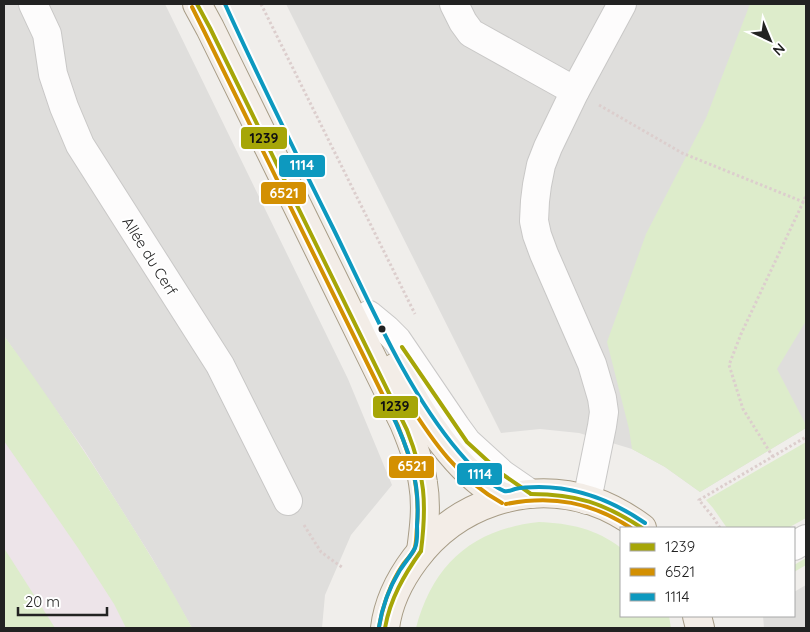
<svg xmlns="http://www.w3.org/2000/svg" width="810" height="632" font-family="Quicksand,sans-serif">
	<rect width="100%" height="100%" fill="#f0eeeb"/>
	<!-- residential -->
	<g fill="#dfdedc">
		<path d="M4,4H165L348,379L392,485L351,535L325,595L322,628H192L152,558L111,493L84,450L4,336Z"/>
		<path d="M286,4H806V428L700,492L665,467L632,449L579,433L540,429L501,433Z"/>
		<path d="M806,585V628H764L763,616H794V592Z"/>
	</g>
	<!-- industrial -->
	<path fill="#ede4e9" d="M4,336L84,450L111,493L152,558L192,628H4Z"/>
	<!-- grass -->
	<g fill="#ddeccb">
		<path d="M750,4H806V321L777,369L806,425V428L700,492L665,467L632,449L629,429L607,342L646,234L706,118Z"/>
		<path d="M4,336C45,391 83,449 120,507C145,547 170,586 192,628H126L114,604L78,548L4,441Z"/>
		<path d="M806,442V518L788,528H727L713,508L706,500Z"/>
		<path d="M539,522C569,523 597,529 621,548V616H669L671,628H416C433,564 473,529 539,522Z"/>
		<path d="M4,548L55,628H4Z"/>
		<path d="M806,558V565L794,572V565Z"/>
	</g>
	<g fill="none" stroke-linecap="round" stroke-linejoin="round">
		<!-- minor casing -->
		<g stroke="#c9c8c7" stroke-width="30">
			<g id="minor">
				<path d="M33,4L47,34L53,74L64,107L80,145L220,365L288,501"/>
				<path d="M454,4L463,22L471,33L575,91"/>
				<path d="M369,315L386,329L397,340L456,427L467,442L502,474L531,494"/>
				<path d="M587,500L602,426L604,412L602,398L592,364L544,254L537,235L534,221L535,201L537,185L541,165L548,147L575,91L622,4"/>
				<path d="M794,546L806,539"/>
			</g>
		</g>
		<!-- major casing -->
		<g stroke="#a79c86" stroke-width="30">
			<g id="major">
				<path d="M197,4L210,28L404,423C412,442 420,463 423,483C427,506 424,529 421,551"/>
				<path d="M396,367C419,412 458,476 505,498"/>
				<path d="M697,616L700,628"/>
				<path d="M385,628C388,603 400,579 415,559C456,504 526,480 592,501C610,507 627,517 642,528"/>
			</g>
		</g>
		<!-- path -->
		<g stroke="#dccecd" stroke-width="3" stroke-dasharray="2.5 2.5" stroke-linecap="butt">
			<path d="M261,4L415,314"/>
			<path d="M599,105L682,153L806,203"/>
			<path d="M773,457L743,409L729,365L741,334L806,196"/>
			<path d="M304,525L321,552L343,568"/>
			<path d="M720,528L713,517L699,500L806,437"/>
		</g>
		<!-- minor -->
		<use href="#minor" stroke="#fdfcfc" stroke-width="28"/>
		<!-- major -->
		<use href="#major" stroke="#f3ede7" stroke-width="28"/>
		<!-- bus-1 casing -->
		<g stroke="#fff" stroke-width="8">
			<g id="bus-1">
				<path d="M197,4L210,28L407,430C425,476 427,503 421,551"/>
				<path d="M402,347L467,442L502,474L531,494"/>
				<path d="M531,494C576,494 604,503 642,528"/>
				<path d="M385,628C390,599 404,575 421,551"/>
			</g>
		</g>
		<!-- bus-2 casing -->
		<g stroke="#fff" stroke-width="8">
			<g id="bus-2">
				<path d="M192,7L204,31L398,426C412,462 420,488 417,527C416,535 417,543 414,550C411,556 406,560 402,566C390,584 383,605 379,627"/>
				<path d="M408,402C433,442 460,480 502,503"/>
				<path d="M506,504C553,495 591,502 631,528"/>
			</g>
		</g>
		<!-- bus-3 casing -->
		<g stroke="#fff" stroke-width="8">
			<g id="bus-3">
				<path d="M225,4C259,79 296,154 333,228C370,303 405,388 459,452C472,467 486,483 504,491C509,492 511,490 515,489C523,487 531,487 539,487C579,487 613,501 645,523"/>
				<path d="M379,627C382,607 389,588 400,570C404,564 412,554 415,548C418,541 417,532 417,525C421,481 408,447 389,408"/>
			</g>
		</g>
		<!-- bus-1 -->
		<use href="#bus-1" stroke="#a6a608" stroke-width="4"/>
		<!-- bus-2 -->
		<use href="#bus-2" stroke="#d39002" stroke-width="4"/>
		<!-- bus-3 -->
		<use href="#bus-3" stroke="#0d99bf" stroke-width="4"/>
	</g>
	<!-- markers -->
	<circle fill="#222" stroke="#fff" stroke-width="2" cx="382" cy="329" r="4.5"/>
	<g text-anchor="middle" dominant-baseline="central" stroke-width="4" stroke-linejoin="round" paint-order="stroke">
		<!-- street labels -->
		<g font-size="15" fill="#222" stroke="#fff">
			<text transform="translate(150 256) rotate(58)">Allée du Cerf</text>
		</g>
	</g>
	<g stroke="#fff" stroke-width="2">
		<rect x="240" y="126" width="48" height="24" rx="5" fill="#a6a608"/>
		<rect x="278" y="154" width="48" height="24" rx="5" fill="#0d99bf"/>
		<rect x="260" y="181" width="47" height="24" rx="5" fill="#d39002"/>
		<rect x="372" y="395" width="47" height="24" rx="5" fill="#a6a608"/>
		<rect x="388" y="455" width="47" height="24" rx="5" fill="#d39002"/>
		<rect x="456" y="462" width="47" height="24" rx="5" fill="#0d99bf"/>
	</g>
	<g font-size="14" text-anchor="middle" font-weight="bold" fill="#fff">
		<text x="302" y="170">1114</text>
		<text x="284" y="198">6521</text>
		<text x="412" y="471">6521</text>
		<text x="480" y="479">1114</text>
	</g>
	<g font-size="14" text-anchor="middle" font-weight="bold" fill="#111">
		<text x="264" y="143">1239</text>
		<text x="395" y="411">1239</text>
	</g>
	<!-- border -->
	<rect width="810" height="632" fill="none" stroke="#222222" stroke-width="10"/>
	<!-- legend -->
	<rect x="620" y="527" width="175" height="90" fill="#ffffff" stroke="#a7a7a7"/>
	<rect x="630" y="543" width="25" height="8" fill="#a6a608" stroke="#a7a7a7"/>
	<text x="665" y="552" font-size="15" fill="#222222">1239</text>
	<rect x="630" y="568" width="25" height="8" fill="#d39002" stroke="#a7a7a7"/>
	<text x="665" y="577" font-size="15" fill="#222222">6521</text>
	<rect x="630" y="593" width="25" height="8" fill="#0d99bf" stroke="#a7a7a7"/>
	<text x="665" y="602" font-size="15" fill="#222222">1114</text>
	<!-- north arrow -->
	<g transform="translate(770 40) rotate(136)" stroke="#ffffff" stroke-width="4" paint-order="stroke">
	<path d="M0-4L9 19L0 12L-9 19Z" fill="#222222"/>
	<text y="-8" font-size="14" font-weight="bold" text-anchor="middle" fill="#222222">N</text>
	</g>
	<!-- scale -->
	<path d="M18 607v8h89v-8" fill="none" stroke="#222222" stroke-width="2.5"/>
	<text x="25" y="607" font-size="15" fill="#222222" stroke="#ffffff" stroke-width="4" paint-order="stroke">20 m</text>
</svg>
